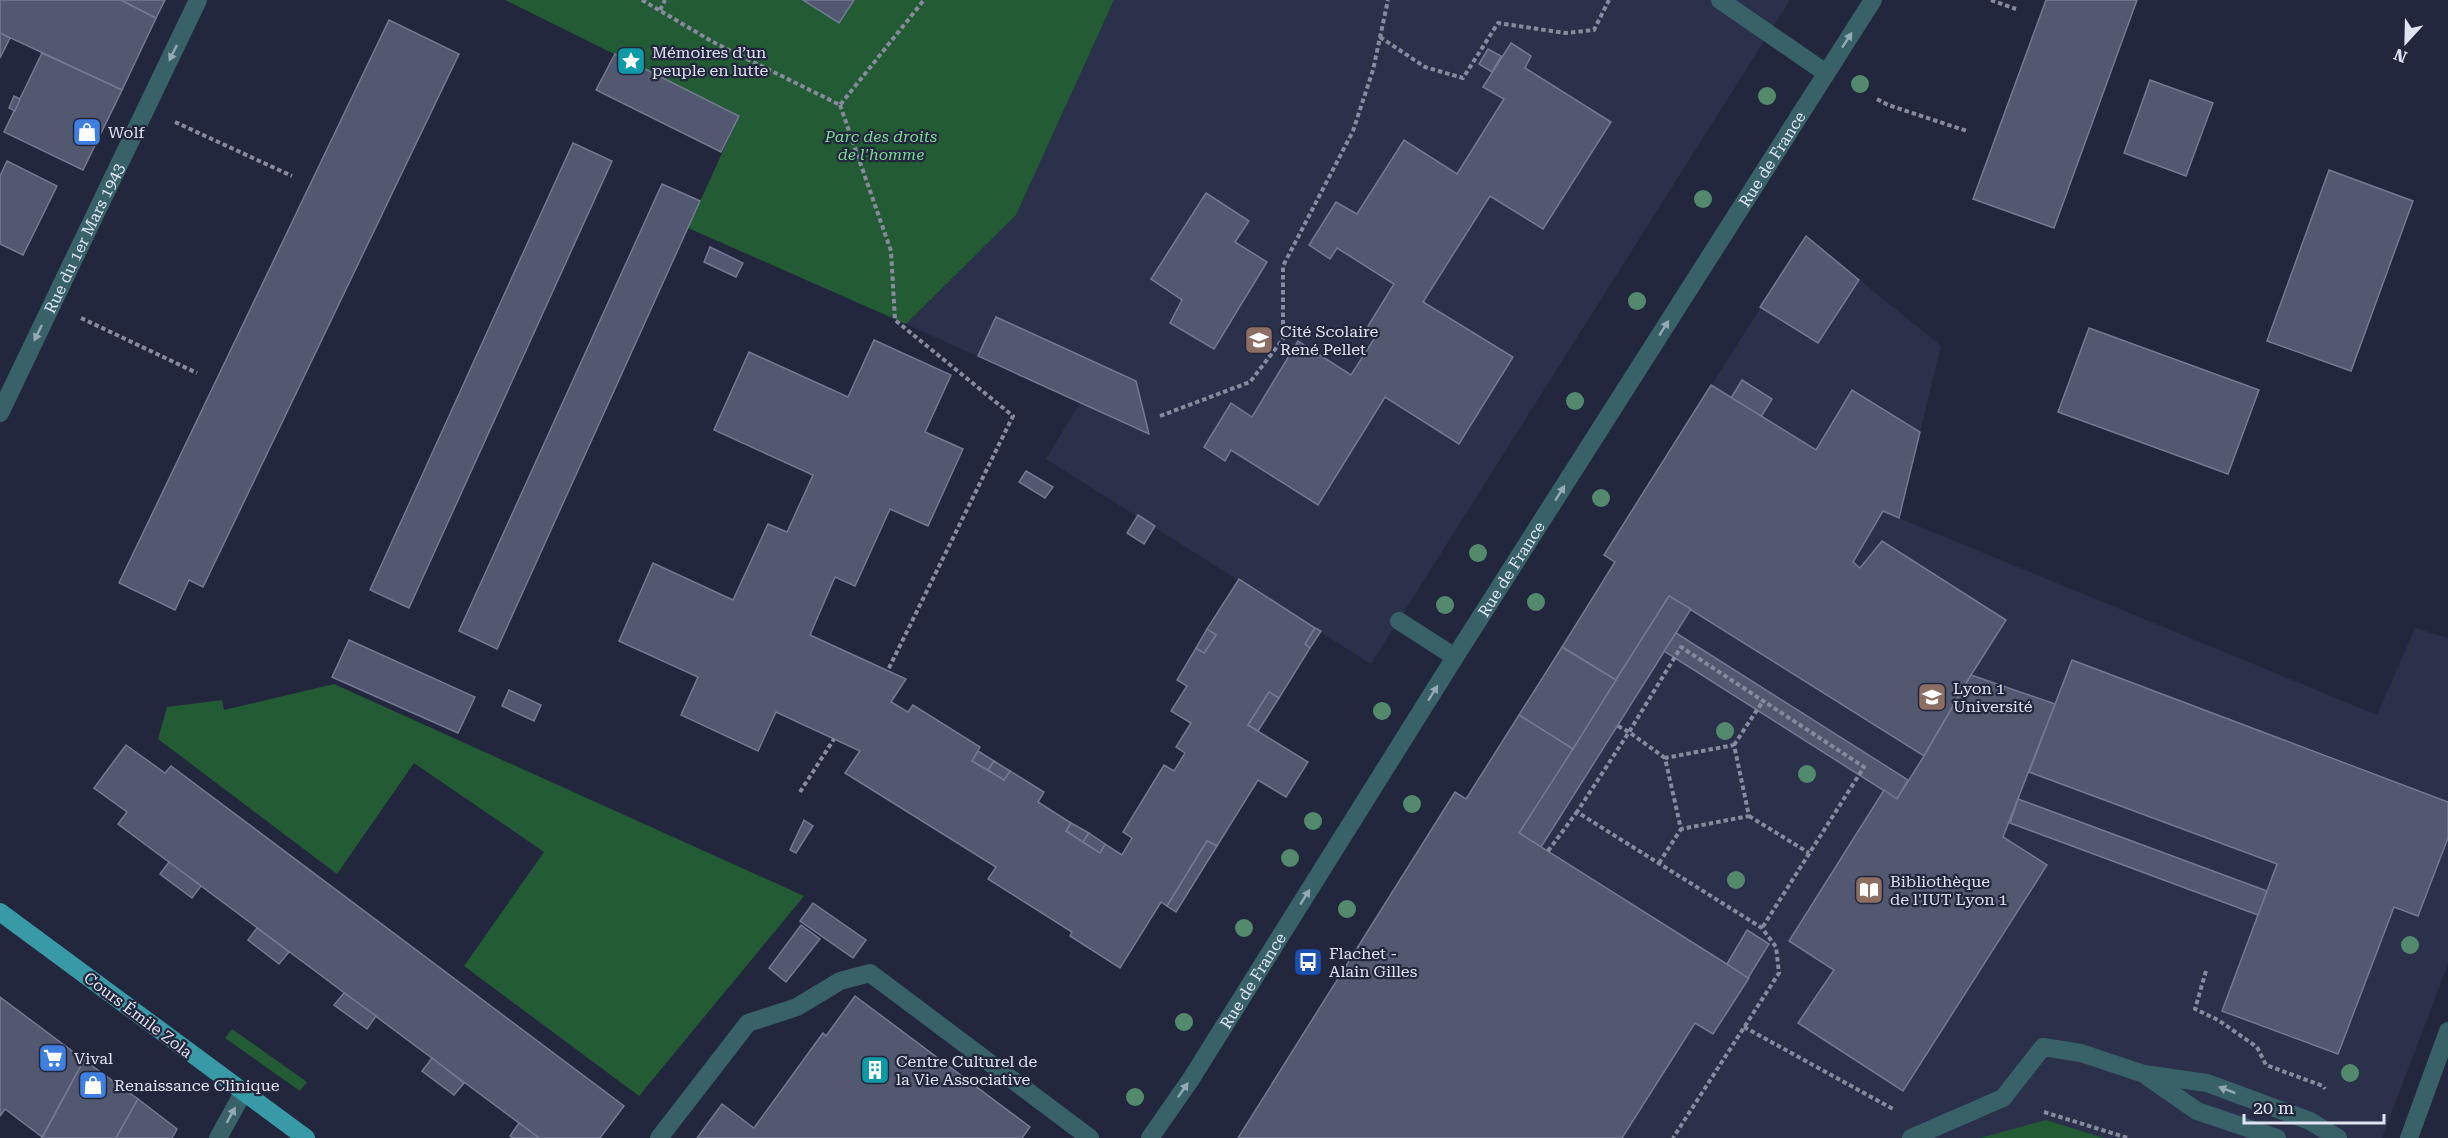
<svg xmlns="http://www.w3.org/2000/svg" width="2448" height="1138" font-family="'Roboto Serif',serif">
	<rect width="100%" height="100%" fill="#23273d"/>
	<!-- built -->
	<g fill="#2b304b">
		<path d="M1114,0H1790L1371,664L1046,459L1080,403L906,324L1016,215Z"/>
		<path d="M1806,236L1941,346L1899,518L2377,715L2415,628L2448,638V964L2382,1138H1238L1455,792L1466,799L1542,679L1615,562L1604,555Z"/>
	</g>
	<!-- green -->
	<g fill="#225b34">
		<path d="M505,0H1114L1016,215L906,324L688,228L739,116Z"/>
		<path d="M334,684L804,896L639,1096L464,966L544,852L414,763L337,874L158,739L167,707L222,700L224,710Z"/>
		<path d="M232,1029L307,1082L300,1091L225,1038Z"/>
		<path d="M2046,1120L2104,1138H1980Z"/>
	</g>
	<!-- building -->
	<g fill="#525870" stroke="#747994" stroke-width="1.5">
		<path d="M0,0H121L156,18L122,90L0,33Z"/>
		<path d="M121,0H165L156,18Z"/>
		<path d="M803,0H854L839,23Z"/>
		<path d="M2046,0H2137L2054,228L1973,199Z"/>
		<path d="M389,20L459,54L203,587L189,580L175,610L119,583Z"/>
		<path d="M0,33L10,38L0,58Z"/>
		<path d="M1511,43L1531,56L1525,68L1611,122L1543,229L1490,196L1423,302L1513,357L1459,444L1385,397L1318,505L1231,450L1225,461L1204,447L1231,403L1252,417L1298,341L1351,375L1378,333L1368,326L1394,284L1337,248L1330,259L1309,245L1336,202L1357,214L1404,140L1457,174L1504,99L1483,87Z"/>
		<path d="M1488,49L1501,56L1492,72L1479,64Z"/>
		<path d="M42,53L122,90L83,170L4,132Z"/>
		<path d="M615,54L739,116L721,152L596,90Z"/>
		<path d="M2150,80L2213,103L2186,176L2124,153Z"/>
		<path d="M14,96L20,99L15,111L9,108Z"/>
		<path d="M573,143L612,161L409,608L370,590Z"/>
		<path d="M7,161L57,186L23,255L0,244V176Z"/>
		<path d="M2329,170L2413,201L2351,371L2267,341Z"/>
		<path d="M662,184L700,201L497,649L459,631Z"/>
		<path d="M1206,193L1249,221L1235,242L1267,262L1214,349L1170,323L1182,300L1151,279Z"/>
		<path d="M1806,236L1859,280L1818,343L1760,307Z"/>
		<path d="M710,247L743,263L736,277L704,262Z"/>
		<path d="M996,317L1136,381L1149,434L978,356Z"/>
		<path d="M2089,328L2259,390L2228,474L2058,412Z"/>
		<path d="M874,340L951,375L925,432L963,449L928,526L890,509L855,586L835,577L810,635L906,679L891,702L908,712L913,705L980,747L972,761L1004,780L1010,771L1044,792L1038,802L1071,823L1066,831L1100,853L1105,844L1122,855L1132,838L1123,832L1164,765L1174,771L1185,753L1176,747L1191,723L1171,711L1187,686L1177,680L1196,648L1204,653L1216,635L1207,629L1239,579L1315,628L1305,644L1310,648L1279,698L1269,692L1248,725L1308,762L1286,797L1258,780L1217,846L1207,841L1167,906L1161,902L1120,968L1070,936L1072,932L988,879L996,867L845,773L860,751L776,712L758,751L681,715L698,677L619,641L653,563L733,600L768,524L787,532L813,475L714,430L749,352L848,397Z"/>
		<path d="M1742,380L1772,399L1761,417L1731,398Z"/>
		<path d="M1711,385L1816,450L1852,390L1920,432L1899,518L1883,511L1853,562L1860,568L1882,541L2006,620L1971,675L1924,756L1669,596L1616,680L1562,647L1615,562L1604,555Z"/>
		<path d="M1026,471L1053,487L1045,498L1019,482Z"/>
		<path d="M1138,515L1155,526L1144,544L1127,533Z"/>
		<path d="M1669,596L1691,609L1541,847L1519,833Z"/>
		<path d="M1315,628L1321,631L1310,648L1305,644Z"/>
		<path d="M1207,629L1216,635L1204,653L1196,648Z"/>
		<path d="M1676,633L1908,780L1897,799L1664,651Z"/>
		<path d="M349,640L475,697L458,733L332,677Z"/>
		<path d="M1562,647L1616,680L1573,749L1519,715Z"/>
		<path d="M2072,660L2448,802V838L2418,916L2394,907L2338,1054L2222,1011L2277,864L2029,772Z"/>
		<path d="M1971,675L2055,704L2003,837L2047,865L1903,1091L1798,1023L1834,970L1789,941L1884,790L1897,799L1924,756Z"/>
		<path d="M509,690L541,705L534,721L502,706Z"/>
		<path d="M1269,692L1279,698L1258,731L1248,725Z"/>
		<path d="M1519,715L1573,749L1519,833L1749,978L1713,1034L1695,1023L1622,1138H1238L1455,792L1466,799Z"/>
		<path d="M126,745L165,773L171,766L624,1106L600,1138H539L118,824L127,812L94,788Z"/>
		<path d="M978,751L994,761L988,770L972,761Z"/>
		<path d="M994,761L1010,771L1004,780L988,770Z"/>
		<path d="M2018,799L2267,891L2258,915L2010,823Z"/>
		<path d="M804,820L813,826L796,853L790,850Z"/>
		<path d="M1071,823L1089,833L1083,842L1066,831Z"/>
		<path d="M1089,833L1105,844L1100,853L1083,842Z"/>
		<path d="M1207,841L1217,846L1176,912L1167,906Z"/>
		<path d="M169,862L201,886L192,898L160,874Z"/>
		<path d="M813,903L866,940L853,958L800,921Z"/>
		<path d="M801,925L820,939L786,982L769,968Z"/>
		<path d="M257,928L289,952L279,964L248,940Z"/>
		<path d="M1747,930L1769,944L1748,978L1727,964Z"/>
		<path d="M344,993L376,1016L367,1029L334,1005Z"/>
		<path d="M855,996L1030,1127L1022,1138H697L722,1104L754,1128L823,1033L826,1036Z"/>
		<path d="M0,997L84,1060L42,1137L5,1109L0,1116Z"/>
		<path d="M432,1058L464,1083L454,1095L422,1071Z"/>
		<path d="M84,1060L138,1099L116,1138H42Z"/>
		<path d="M138,1099L177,1129L172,1138H116Z"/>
		<path d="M519,1123L539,1138H513L510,1136Z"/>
	</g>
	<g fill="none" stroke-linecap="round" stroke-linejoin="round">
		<!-- path -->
		<g stroke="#878b9d" stroke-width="4" stroke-dasharray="4.5 3" stroke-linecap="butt">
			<path d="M642,0L713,42L840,105L924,0"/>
			<path d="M1991,0L2016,9"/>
			<path d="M660,10L665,0"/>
			<path d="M1380,37L1425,67L1463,78L1498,23L1565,33L1594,30L1609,0"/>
			<path d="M1877,99L1888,105L1967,131"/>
			<path d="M840,105L891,251L895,320L1013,416L888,670"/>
			<path d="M175,122L292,176"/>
			<path d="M81,318L197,373"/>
			<path d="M1160,416L1250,382L1283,339V266L1353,131L1373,70L1388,0"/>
			<path d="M1618,726L1629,732L1577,812L1762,928L1776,947L1779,973L1673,1138"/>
			<path d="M1734,745L1763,701"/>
			<path d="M1665,758L1629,732L1681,647L1864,767L1762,928"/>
			<path d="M800,792L834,739"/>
			<path d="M1749,816L1809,853"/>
			<path d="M1548,851L1577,812"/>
			<path d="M1659,863L1681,829L1665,758L1734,745L1749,816L1681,829"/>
			<path d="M2206,971L2195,1009L2218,1020L2257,1047L2266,1065L2323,1086L2325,1089"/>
			<path d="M1744,1027L1893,1109"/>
			<path d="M2044,1112L2128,1138"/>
		</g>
		<!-- minor -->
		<g stroke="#386268" stroke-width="18">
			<path d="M1720,0L1826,73"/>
			<path id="s1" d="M0,413L198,0"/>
			<path d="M1399,621L1455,657"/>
			<path d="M2148,1077L2197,1111L2277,1138"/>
			<path d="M218,1138L244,1091"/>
			<path d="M659,1138L748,1023L797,1007L840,981L870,973L1090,1138"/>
			<path id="s2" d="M1150,1138L1191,1079L1455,657L1873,0"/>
			<path d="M1911,1138L2003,1098L2043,1047L2081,1053L2144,1074L2207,1083L2310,1121L2338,1138"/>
			<path d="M2409,1138L2448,1031"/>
		</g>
		<!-- major -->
		<path stroke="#389aa6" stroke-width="18" d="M0,912L306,1138"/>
	</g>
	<!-- trees -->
	<g fill="#538a6d">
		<circle cx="1860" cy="84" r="9"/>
		<circle cx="1767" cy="96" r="9"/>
		<circle cx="1703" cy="199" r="9"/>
		<circle cx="1637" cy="301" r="9"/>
		<circle cx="1575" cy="401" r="9"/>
		<circle cx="1601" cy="498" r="9"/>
		<circle cx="1478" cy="553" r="9"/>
		<circle cx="1536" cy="602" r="9"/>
		<circle cx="1445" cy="605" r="9"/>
		<circle cx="1382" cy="711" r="9"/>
		<circle cx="1725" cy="731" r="9"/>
		<circle cx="1807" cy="774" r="9"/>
		<circle cx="1412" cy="804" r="9"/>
		<circle cx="1313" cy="821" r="9"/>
		<circle cx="1290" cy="858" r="9"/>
		<circle cx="1736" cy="880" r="9"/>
		<circle cx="1347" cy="909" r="9"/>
		<circle cx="1244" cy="928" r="9"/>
		<circle cx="2410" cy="945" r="9"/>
		<circle cx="1184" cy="1022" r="9"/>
		<circle cx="2350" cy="1073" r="9"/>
		<circle cx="1135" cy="1097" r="9"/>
	</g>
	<!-- one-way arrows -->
	<defs><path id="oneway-solid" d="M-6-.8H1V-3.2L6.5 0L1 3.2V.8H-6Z" transform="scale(1.5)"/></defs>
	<g fill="#94a9b4">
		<use href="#oneway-solid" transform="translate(1847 40) rotate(-57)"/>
		<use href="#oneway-solid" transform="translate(173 53) rotate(116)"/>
		<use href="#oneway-solid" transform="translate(1664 328) rotate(-58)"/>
		<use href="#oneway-solid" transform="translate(38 333) rotate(116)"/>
		<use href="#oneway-solid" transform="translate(1560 493) rotate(-58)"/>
		<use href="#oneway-solid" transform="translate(1433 693) rotate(-58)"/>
		<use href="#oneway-solid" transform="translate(1305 897) rotate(-58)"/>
		<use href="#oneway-solid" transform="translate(1183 1090) rotate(-55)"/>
		<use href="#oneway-solid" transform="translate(2227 1090) rotate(-159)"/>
		<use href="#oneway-solid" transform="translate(231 1115) rotate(-61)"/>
	</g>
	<!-- icons -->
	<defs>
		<g id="sight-square" transform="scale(1.5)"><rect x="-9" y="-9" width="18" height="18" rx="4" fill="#0f9aa8" stroke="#23273d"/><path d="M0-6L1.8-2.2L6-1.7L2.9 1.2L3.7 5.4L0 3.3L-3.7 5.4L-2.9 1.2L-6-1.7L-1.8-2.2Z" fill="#fff"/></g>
		<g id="shop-square" transform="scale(1.5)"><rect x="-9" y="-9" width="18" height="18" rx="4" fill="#3f7fe0" stroke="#23273d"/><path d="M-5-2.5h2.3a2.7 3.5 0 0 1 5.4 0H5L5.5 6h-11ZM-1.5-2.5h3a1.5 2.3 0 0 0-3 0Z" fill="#fff"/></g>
		<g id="school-square" transform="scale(1.5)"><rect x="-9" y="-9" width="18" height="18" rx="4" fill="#8d6e63" stroke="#23273d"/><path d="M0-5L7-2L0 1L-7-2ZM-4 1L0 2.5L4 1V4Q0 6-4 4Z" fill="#fff"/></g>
		<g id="university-square" transform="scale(1.5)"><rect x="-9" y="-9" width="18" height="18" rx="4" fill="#8d6e63" stroke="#23273d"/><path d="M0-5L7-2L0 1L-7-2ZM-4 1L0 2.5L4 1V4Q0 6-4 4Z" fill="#fff"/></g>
		<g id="library-square" transform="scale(1.5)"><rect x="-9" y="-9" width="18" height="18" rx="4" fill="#8d6e63" stroke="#23273d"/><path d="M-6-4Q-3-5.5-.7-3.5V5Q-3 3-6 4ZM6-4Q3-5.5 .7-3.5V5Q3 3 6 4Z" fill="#fff"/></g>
		<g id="bus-square" transform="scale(1.5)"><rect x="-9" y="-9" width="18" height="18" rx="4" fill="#1a4fb4" stroke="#23273d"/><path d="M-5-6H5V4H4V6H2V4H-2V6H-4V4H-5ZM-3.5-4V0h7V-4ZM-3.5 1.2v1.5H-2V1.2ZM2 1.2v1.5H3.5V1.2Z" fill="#fff"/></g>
		<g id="supermarket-square" transform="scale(1.5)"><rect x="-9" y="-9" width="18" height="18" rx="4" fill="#3f7fe0" stroke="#23273d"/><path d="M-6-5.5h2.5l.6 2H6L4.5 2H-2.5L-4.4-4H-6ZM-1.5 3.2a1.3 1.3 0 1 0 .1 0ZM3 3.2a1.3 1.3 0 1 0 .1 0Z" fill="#fff"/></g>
		<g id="building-square" transform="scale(1.5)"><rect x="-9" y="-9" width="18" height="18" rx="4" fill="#0f9aa8" stroke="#23273d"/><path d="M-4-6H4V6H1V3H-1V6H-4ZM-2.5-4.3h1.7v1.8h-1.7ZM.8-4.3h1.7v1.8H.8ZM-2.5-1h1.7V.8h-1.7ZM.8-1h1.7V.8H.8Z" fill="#fff"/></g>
	</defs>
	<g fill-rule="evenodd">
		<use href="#sight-square" x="631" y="61"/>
		<use href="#shop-square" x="87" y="132"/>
		<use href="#school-square" x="1259" y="340"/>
		<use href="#university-square" x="1932" y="697"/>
		<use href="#library-square" x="1869" y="890"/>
		<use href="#bus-square" x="1308" y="962"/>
		<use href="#supermarket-square" x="53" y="1058"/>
		<use href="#building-square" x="875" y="1070"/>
		<use href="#shop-square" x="93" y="1085"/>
	</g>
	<g text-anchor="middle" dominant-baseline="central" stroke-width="4.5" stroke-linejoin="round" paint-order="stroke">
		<!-- poi labels -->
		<g font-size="16" fill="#dfe3f2" stroke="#23273d" text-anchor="start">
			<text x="652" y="52">Mémoires d’un<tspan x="652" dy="18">peuple en lutte</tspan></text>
			<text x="108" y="132">Wolf</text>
			<text x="1280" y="331">Cité Scolaire<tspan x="1280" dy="18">René Pellet</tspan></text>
			<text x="1953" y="688">Lyon 1<tspan x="1953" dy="18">Université</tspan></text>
			<text x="1890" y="881">Bibliothèque<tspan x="1890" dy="18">de l'IUT Lyon 1</tspan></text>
			<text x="1329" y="953">Flachet -<tspan x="1329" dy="18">Alain Gilles</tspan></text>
			<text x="74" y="1058">Vival</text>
			<text x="896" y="1061">Centre Culturel de<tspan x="896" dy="18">la Vie Associative</tspan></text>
			<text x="114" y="1085">Renaissance Clinique</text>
		</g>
		<!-- park labels -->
		<g font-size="16" font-style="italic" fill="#7bdb94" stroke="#23273d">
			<text x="881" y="136">Parc des droits<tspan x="881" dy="18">de l'homme</tspan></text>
		</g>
		<!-- street labels -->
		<g font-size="16" fill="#dfe3f2" stroke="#23273d">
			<text stroke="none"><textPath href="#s2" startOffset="1160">Rue de France</textPath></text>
			<text stroke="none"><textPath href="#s1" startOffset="194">Rue du 1er Mars 1943</textPath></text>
			<text stroke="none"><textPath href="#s2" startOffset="674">Rue de France</textPath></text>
			<text stroke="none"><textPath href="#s2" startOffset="188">Rue de France</textPath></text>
			<text transform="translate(138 1015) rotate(37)">Cours Émile Zola</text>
		</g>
	</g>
	<!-- north arrow -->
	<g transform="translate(2406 42) rotate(202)" stroke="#23273d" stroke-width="4.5" paint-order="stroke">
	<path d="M0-4.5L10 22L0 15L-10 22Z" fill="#dfe3f2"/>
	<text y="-9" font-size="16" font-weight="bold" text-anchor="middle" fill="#dfe3f2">N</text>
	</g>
	<!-- scale -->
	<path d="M2244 1114v9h140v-9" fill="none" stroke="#dfe3f2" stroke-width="3"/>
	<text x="2253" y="1114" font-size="18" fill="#dfe3f2" stroke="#23273d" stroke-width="4.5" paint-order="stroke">20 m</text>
</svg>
